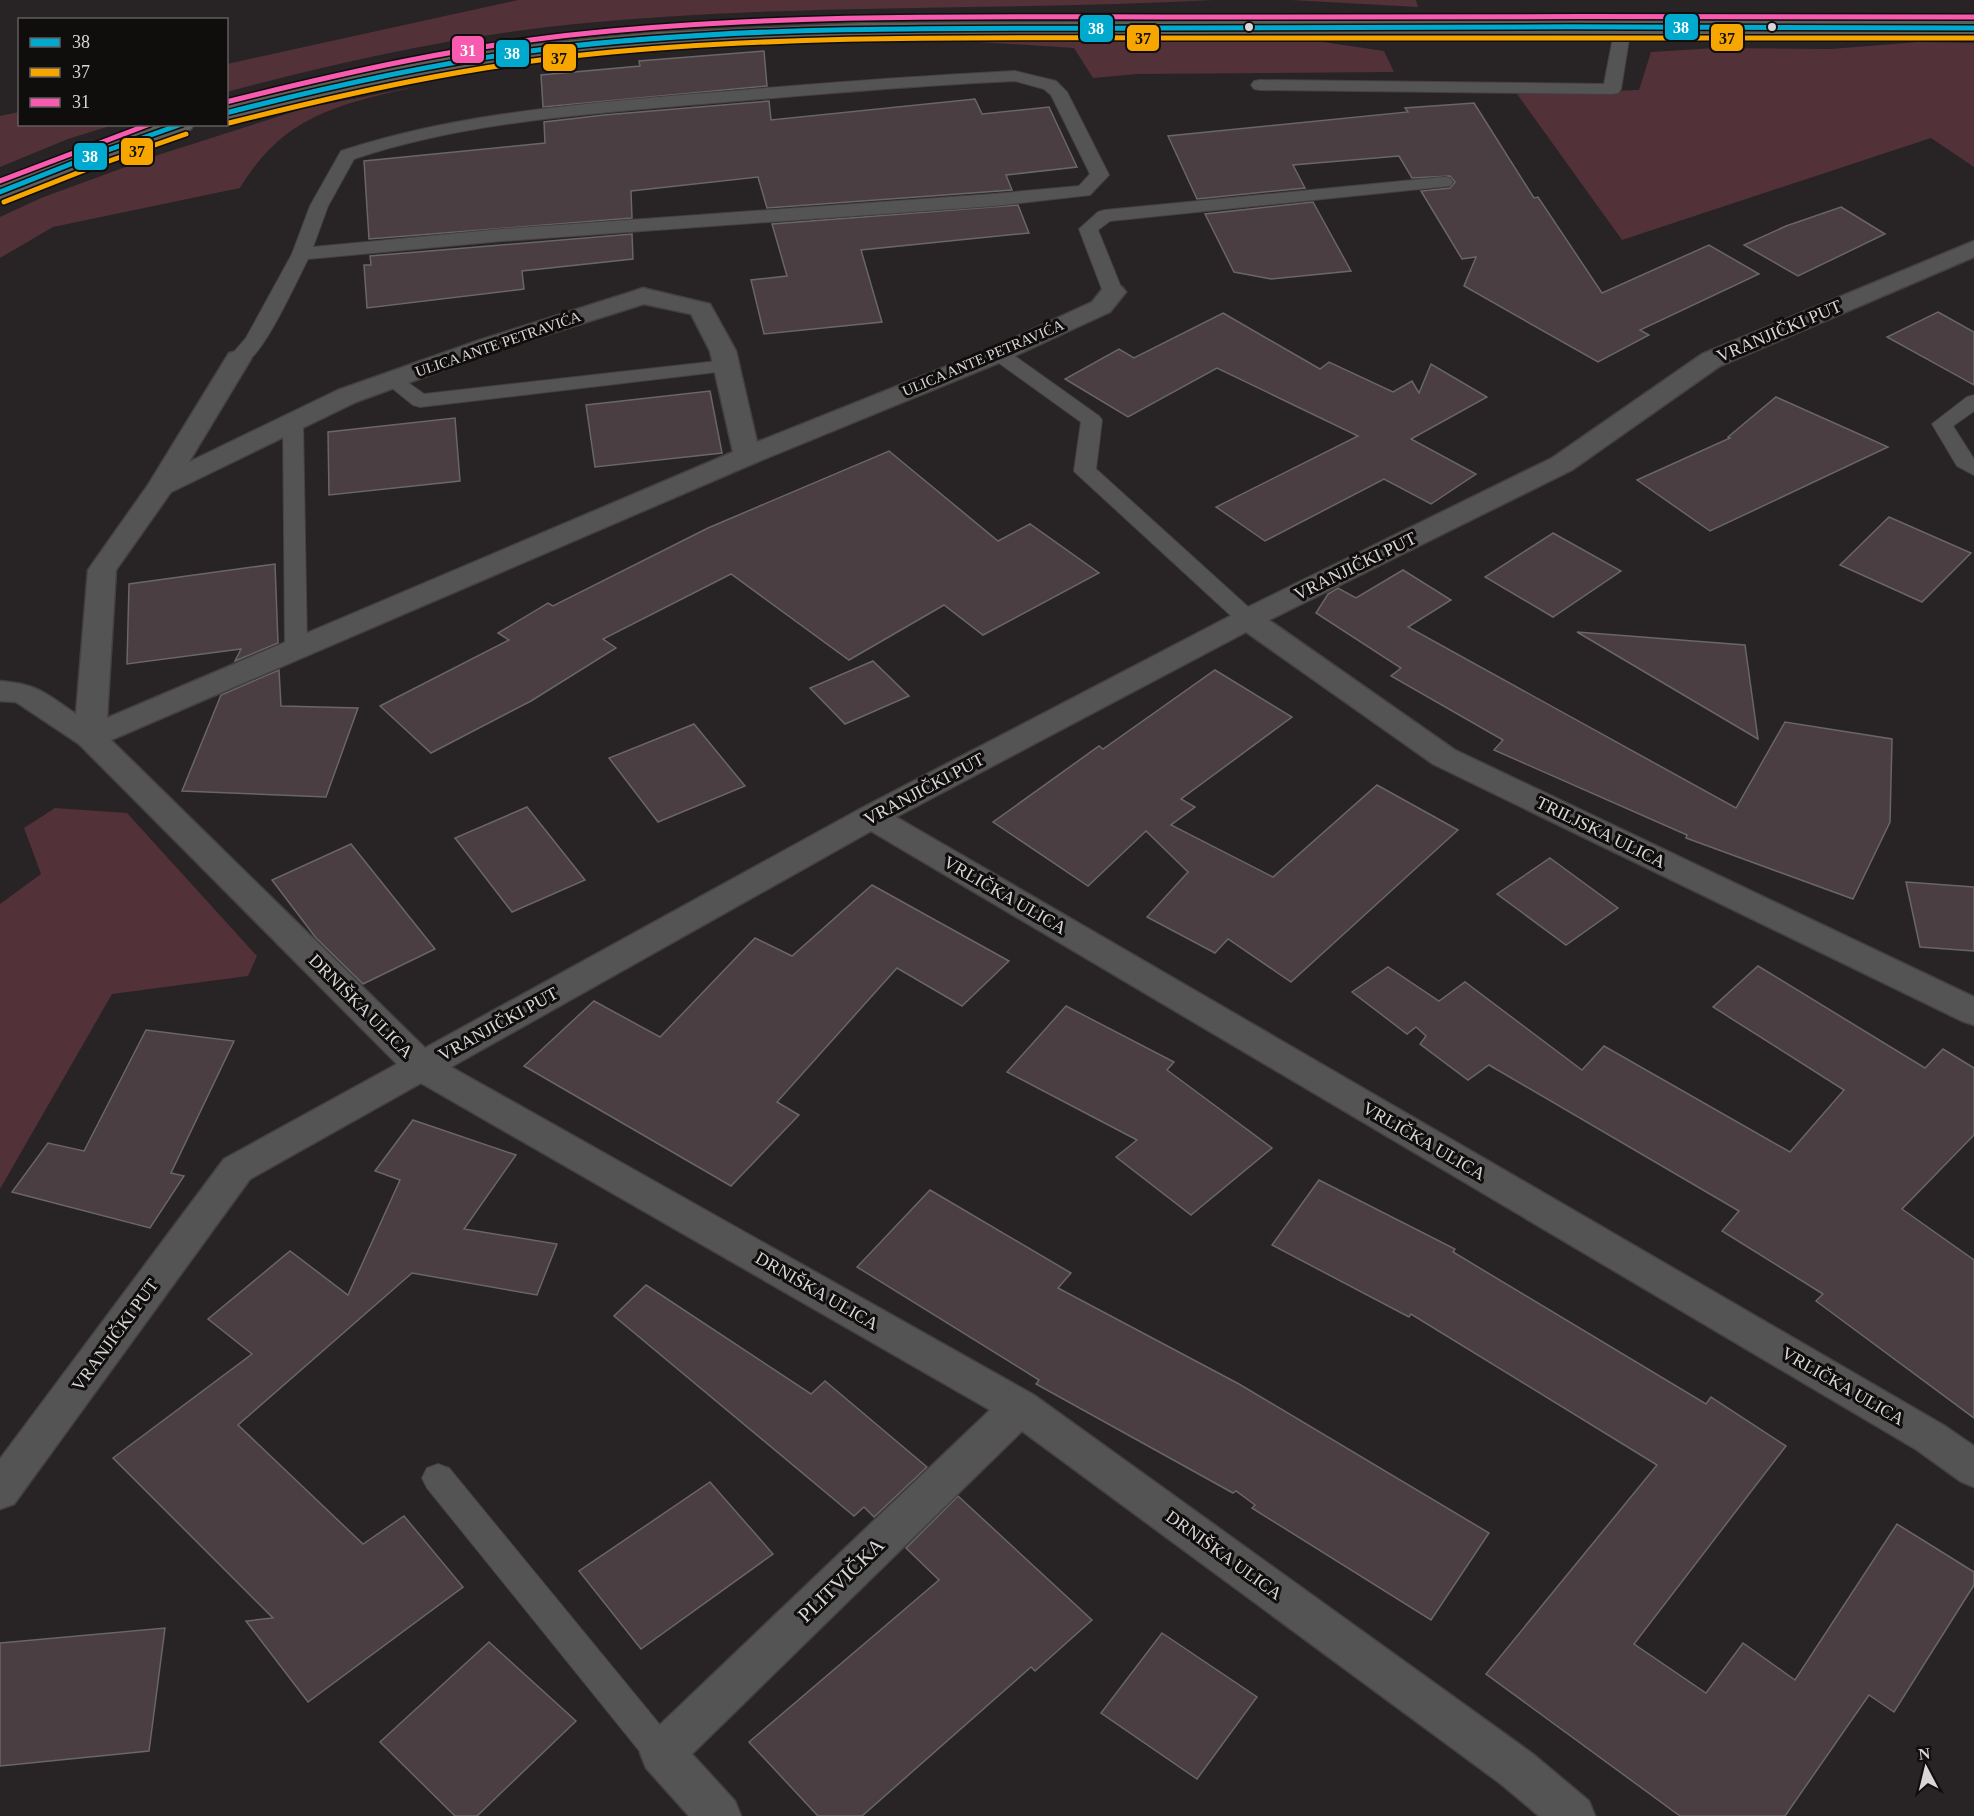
<svg xmlns="http://www.w3.org/2000/svg" width="1974" height="1816" font-family="'Times New Roman',serif">
	<style>
		.green { fill: #523139 }
		.building { fill: #4a3e42; stroke: #696667; stroke-width: 1.5 }
		.lines { fill: none; stroke-linecap: round; stroke-linejoin: round }
		.service-casing { stroke: #444041; stroke-width: 2 }
		.minor-casing { stroke: #444041; stroke-width: 3 }
		.primary-casing { stroke: #444041; stroke-width: 3 }
		.service { fill: #545454; fill-rule: evenodd }
		.minor { fill: #545454; fill-rule: evenodd }
		.primary { fill: #5e5e5c; fill-rule: evenodd }
		.bus-1-casing { stroke: #100d0d; stroke-width: 8 }
		.bus-2-casing { stroke: #100d0d; stroke-width: 8 }
		.bus-3-casing { stroke: #100d0d; stroke-width: 8 }
		.bus-1 { stroke: #00a9ce; stroke-width: 5 }
		.bus-2 { stroke: #f7a600; stroke-width: 5 }
		.bus-3 { stroke: #f75aaf; stroke-width: 5 }
		.bus-dot { fill: #dad5d6; stroke: #100d0d; stroke-width: 2 }
		.labels { text-anchor: middle; dominant-baseline: central; stroke-width: 6; stroke-linejoin: round; paint-order: stroke }
		.far-street-label { font-size: 15px; fill: #dad5d6; stroke: #100d0d }
		.street-label { font-size: 18px; fill: #dad5d6; stroke: #100d0d }
		.near-street-label { font-size: 21px; fill: #dad5d6; stroke: #100d0d }
		.line-badge { stroke: #100d0d; stroke-width: 2 }
		.badge-label { font-size: 16px; text-anchor: middle; font-weight: bold; fill: #fff }
		.pale-badge-label { font-size: 16px; text-anchor: middle; font-weight: bold; fill: #111 }
	</style>
	<rect width="100%" height="100%" fill="#282325"/>
	<!-- green -->
	<g class="green">
		<path d="M 518,0 L 1215,0 C 1002,11 788,3 575,24 C 457,36 341,61 227,92 L 227,64 Z"/>
		<polygon points="1290,0 1416,0 1418,7"/>
		<polygon points="1303,39 1384,51 1394,72 1137,74 1093,78 1074,48 947,40"/>
		<polygon points="1918,42 1974,43 1974,167 1931,138 1622,240 1517,94 1639,90 1651,52 1715,48 1831,49"/>
		<path d="M 423,85 C 343,104 286,112 240,188 L 53,227 L 0,258 L 0,217 L 41,198 L 158,155 L 302,109 Z"/>
		<polygon points="19,112 20,124 113,125 68,139 0,167 0,116"/>
		<polygon points="55,808 127,813 257,956 248,976 112,994 0,1189 0,904 41,874 24,828"/>
	</g>
	<!-- building -->
	<g class="building">
		<polygon points="764,51 767,86 543,107 541,75 640,66 639,61"/>
		<polygon points="975,99 982,114 1049,107 1077,167 1006,175 1012,190 767,208 758,177 631,191 632,218 369,239 364,161 545,143 544,122 604,115 769,101 771,120"/>
		<polygon points="1474,103 1534,198 1538,197 1602,293 1709,245 1759,274 1640,330 1649,335 1598,362 1464,286 1476,257 1462,259 1421,191 1450,188 1455,182 1450,176 1412,178 1399,156 1293,165 1305,188 1197,199 1168,136 1408,112 1405,108"/>
		<polygon points="1313,202 1351,271 1271,279 1234,272 1205,214"/>
		<polygon points="1018,205 1029,233 861,250 882,322 764,334 751,280 787,276 772,224"/>
		<polygon points="1841,207 1885,234 1798,276 1744,245 1786,226"/>
		<polygon points="632,234 633,259 522,271 524,289 367,308 364,265 371,265 370,256"/>
		<polygon points="1938,312 1974,332 1974,385 1887,337"/>
		<polygon points="1223,313 1320,369 1329,362 1393,392 1412,381 1419,393 1431,364 1487,397 1411,439 1476,474 1431,504 1384,479 1265,541 1216,507 1358,436 1217,368 1128,417 1065,379 1119,349 1134,358"/>
		<polygon points="710,391 722,453 595,467 586,405"/>
		<polygon points="1776,397 1888,447 1710,531 1637,480 1730,438 1728,437"/>
		<polygon points="455,418 460,481 329,495 328,432"/>
		<polygon points="889,451 998,541 1030,524 1099,573 983,635 944,605 849,660 731,574 603,639 616,648 531,701 431,753 380,706 509,640 498,633 548,603 553,606 708,528"/>
		<polygon points="1889,517 1971,553 1922,602 1840,565"/>
		<polygon points="1553,533 1621,571 1553,617 1485,577"/>
		<polygon points="275,564 278,643 235,661 241,649 127,664 129,584"/>
		<polygon points="1403,570 1451,600 1408,627 1736,808 1785,722 1892,739 1890,822 1853,899 1686,838 1687,835 1494,750 1503,740 1391,676 1401,668 1316,613 1328,594 1338,588 1356,598"/>
		<polygon points="1577,632 1745,645 1758,739"/>
		<polygon points="873,661 909,696 845,724 810,688"/>
		<polygon points="279,670 281,706 358,708 326,797 182,791 221,695"/>
		<polygon points="1215,670 1292,717 1181,799 1195,807 1171,825 1273,877 1377,785 1458,830 1291,982 1228,939 1215,953 1147,917 1188,872 1146,831 1088,886 993,822 1099,746 1103,749"/>
		<polygon points="694,724 745,786 658,822 609,758"/>
		<polygon points="527,807 585,880 512,912 455,838"/>
		<polygon points="351,844 435,949 363,984 316,938 272,880"/>
		<polygon points="1550,858 1618,908 1566,945 1497,894"/>
		<polygon points="1906,882 1974,887 1974,951 1920,947"/>
		<polygon points="872,885 1009,961 962,1006 897,968 777,1102 799,1115 731,1186 524,1066 594,1001 660,1037 755,938 792,956"/>
		<polygon points="1758,966 1925,1068 1943,1049 1974,1068 1974,1135 1902,1209 1974,1260 1974,1418 1816,1301 1823,1294 1722,1231 1739,1211 1489,1065 1468,1080 1420,1044 1426,1036 1416,1027 1407,1034 1352,992 1388,967 1439,1001 1465,982 1582,1070 1604,1046 1790,1152 1844,1090 1713,1007"/>
		<polygon points="1066,1006 1174,1062 1167,1070 1272,1148 1191,1215 1116,1157 1137,1140 1007,1072"/>
		<polygon points="146,1030 234,1041 171,1173 184,1176 150,1228 12,1192 48,1143 84,1151"/>
		<polygon points="413,1120 516,1155 464,1229 557,1244 537,1295 412,1273 238,1425 363,1544 404,1516 463,1587 308,1702 246,1621 273,1618 113,1458 252,1354 208,1319 290,1251 348,1295 400,1180 375,1171"/>
		<polygon points="1319,1180 1455,1249 1453,1252 1706,1404 1711,1397 1786,1446 1634,1644 1706,1693 1743,1643 1795,1680 1897,1524 1974,1572 1974,1585 1894,1712 1869,1695 1785,1816 1680,1816 1486,1674 1657,1465 1411,1314 1409,1317 1272,1245"/>
		<polygon points="930,1190 1071,1273 1058,1288 1239,1384 1489,1533 1431,1620 1252,1508 1255,1505 1236,1491 1233,1493 1036,1384 1039,1380 857,1267"/>
		<polygon points="646,1285 811,1394 825,1381 927,1467 874,1517 864,1507 854,1516 614,1316"/>
		<polygon points="710,1482 773,1554 641,1649 579,1571"/>
		<polygon points="958,1496 1092,1620 1035,1671 1031,1667 862,1816 818,1816 749,1742 939,1580 906,1548"/>
		<polygon points="165,1628 149,1751 0,1766 0,1643"/>
		<polygon points="1162,1633 1257,1697 1197,1779 1101,1713"/>
		<polygon points="489,1642 576,1721 477,1816 455,1816 380,1742"/>
	</g>
	<g class="lines">
		<defs>
			<g id="service">
				<polygon points="1623,22 1631,27 1621,89 1618,93 1612,94 1260,90 1254,89 1251,85 1254,81 1260,80 1604,84 1615,27"/>
				<path d="M 1015,71 L 1056,81 L 1067,92 L 1109,175 L 1090,195 L 993,206 L 503,241 L 308,259 C 296,282 265,352 245,363 C 240,366 235,364 231,363 L 228,359 L 246,338 L 292,254 L 310,206 L 341,151 C 457,113 573,105 694,94 C 801,85 908,76 1015,71 ZM 1015,81 L 1044,89 L 1051,95 L 1090,174 L 1079,186 L 993,194 L 503,229 L 313,247 L 328,206 L 354,159 C 462,123 576,115 689,105 C 798,96 906,86 1015,81 Z"/>
				<polygon points="1444,177 1450,178 1453,182 1450,186 1110,221 1098,230 1123,292 1120,296 1106,296 1103,292 1079,229 1098,212 1105,210"/>
				<polygon points="999,348 1006,350 1099,416 1102,420 1096,469 1256,614 1259,619 1256,624 1248,626 1240,624 1078,475 1074,471 1081,422 992,358 989,354 992,350"/>
				<polygon points="727,360 734,362 737,366 734,370 420,407 413,405 382,380 385,376 399,376 424,394"/>
				<polygon points="1974,395 1974,411 1953,426 1974,459 1974,475 1957,466 1932,424 1967,397"/>
				<polygon points="293,416 300,418 303,422 307,649 304,654 296,656 288,654 285,649 283,422 286,418"/>
				<polygon points="438,1464 449,1468 674,1742 679,1753 674,1764 662,1769 650,1764 427,1488 422,1478 427,1468"/>
			</g>
			<path id="minor" d="M 1974,241 L 1974,257 L 1720,366 L 1572,470 L 1269,620 L 1455,750 L 1974,997 L 1974,1025 L 1962,1021 L 1433,764 L 1246,632 L 896,817 L 1945,1426 L 1974,1446 L 1974,1487 L 1960,1481 L 1917,1450 L 871,831 L 451,1067 L 1034,1395 L 1533,1754 L 1589,1801 L 1595,1816 L 1539,1816 L 1501,1784 L 1022,1431 L 692,1754 L 735,1801 L 741,1816 L 689,1816 L 646,1768 L 640,1753 L 646,1738 L 990,1410 L 421,1083 L 250,1179 L 14,1504 L 0,1509 L 0,1459 L 224,1159 L 397,1064 L 79,744 L 16,702 L 0,701 L 0,681 C 38,684 46,694 76,714 L 88,570 L 148,485 L 229,353 L 238,351 L 247,353 L 251,359 L 189,462 L 338,390 L 480,340 L 634,291 L 643,288 L 710,304 L 736,351 L 757,442 L 990,349 L 1092,302 L 1104,287 L 1113,284 L 1122,287 L 1126,292 L 1110,312 L 1008,359 L 757,462 L 111,740 L 425,1048 L 860,809 L 1238,612 L 1552,458 L 1702,354 ZM 644,304 L 691,314 L 710,351 L 733,452 L 107,718 L 116,570 L 171,492 L 356,402 L 498,350 Z"/>
			<g id="primary">
				<path d="M 1451,20 L 1974,21 L 1974,35 C 1707,34 1439,33 1172,34 C 978,35 783,31 590,51 C 467,63 346,90 226,120 L 226,106 L 361,74 L 452,56 L 544,43 L 658,32 L 863,23 Z"/>
				<polygon points="159,124 194,124 191,129 0,199 0,184"/>
			</g>
		</defs>
		<!-- service casing -->
		<use href="#service" class="service-casing"/>
		<!-- minor casing -->
		<use href="#minor" class="minor-casing"/>
		<!-- primary casing -->
		<use href="#primary" class="primary-casing"/>
		<!-- service -->
		<use href="#service" class="service"/>
		<!-- minor -->
		<use href="#minor" class="minor"/>
		<!-- primary -->
		<use href="#primary" class="primary"/>
		<defs>
			<g id="bus-1">
				<path d="M 226,113 C 331,86 438,62 546,49 C 750,24 957,29 1162,28 C 1433,26 1703,27 1974,28"/>
				<polyline points="0,192 91,156 182,124"/>
			</g>
			<g id="bus-2">
				<path d="M 229,123 C 348,93 469,66 592,54 C 790,34 991,38 1190,38 C 1452,37 1713,38 1974,38"/>
				<polyline points="4,202 95,166 186,134"/>
			</g>
			<g id="bus-3">
				<path d="M 226,102 C 346,72 467,45 590,33 C 788,13 989,17 1189,17 C 1451,16 1712,17 1974,17"/>
				<polyline points="0,181 150,124"/>
			</g>
		</defs>
		<!-- bus-1 casing -->
		<use href="#bus-1" class="bus-1-casing"/>
		<!-- bus-2 casing -->
		<use href="#bus-2" class="bus-2-casing"/>
		<!-- bus-3 casing -->
		<use href="#bus-3" class="bus-3-casing"/>
		<!-- bus-1 -->
		<use href="#bus-1" class="bus-1"/>
		<!-- bus-2 -->
		<use href="#bus-2" class="bus-2"/>
		<!-- bus-3 -->
		<use href="#bus-3" class="bus-3"/>
	</g>
	<!-- markers -->
	<g class="bus-dot">
		<circle cx="1249" cy="27" r="5"/>
		<circle cx="1772" cy="27" r="5"/>
	</g>
	<g class="labels">
		<!-- far-street labels -->
		<g class="far-street-label">
			<text transform="translate(498 344) rotate(-19)">ULICA ANTE PETRAVIĆA</text>
			<text transform="translate(983 358) rotate(-23)">ULICA ANTE PETRAVIĆA</text>
		</g>
		<!-- street labels -->
		<g class="street-label">
			<text transform="translate(1779 331) rotate(-23)">VRANJIČKI PUT</text>
			<text transform="translate(1355 566) rotate(-26)">VRANJIČKI PUT</text>
			<text transform="translate(924 789) rotate(-28)">VRANJIČKI PUT</text>
			<text transform="translate(1601 832) rotate(26)">TRILJSKA ULICA</text>
			<text transform="translate(1005 895) rotate(30)">VRLIČKA ULICA</text>
			<text transform="translate(361 1006) rotate(45)">DRNIŠKA ULICA</text>
			<text transform="translate(498 1024) rotate(-29)">VRANJIČKI PUT</text>
			<text transform="translate(1424 1141) rotate(30)">VRLIČKA ULICA</text>
			<text transform="translate(817 1291) rotate(30)">DRNIŠKA ULICA</text>
			<text transform="translate(115 1335) rotate(-54)">VRANJIČKI PUT</text>
			<text transform="translate(1843 1386) rotate(30)">VRLIČKA ULICA</text>
			<text transform="translate(1224 1555) rotate(36)">DRNIŠKA ULICA</text>
		</g>
		<!-- near-street labels -->
		<g class="near-street-label">
			<text transform="translate(841 1580) rotate(-44)">PLITVIČKA</text>
		</g>
	</g>
	<g class="line-badge">
		<rect x="1664" y="13" width="35" height="28" rx="6" fill="#00a9ce"/>
		<rect x="1079" y="14" width="35" height="29" rx="6" fill="#00a9ce"/>
		<rect x="1710" y="23" width="34" height="29" rx="6" fill="#f7a600"/>
		<rect x="1126" y="24" width="34" height="28" rx="6" fill="#f7a600"/>
		<rect x="451" y="35" width="34" height="29" rx="6" fill="#f75aaf"/>
		<rect x="495" y="39" width="35" height="29" rx="6" fill="#00a9ce"/>
		<rect x="542" y="43" width="35" height="29" rx="6" fill="#f7a600"/>
		<rect x="120" y="137" width="34" height="29" rx="6" fill="#f7a600"/>
		<rect x="73" y="142" width="35" height="29" rx="6" fill="#00a9ce"/>
	</g>
	<g class="badge-label">
		<text x="1681" y="33">38</text>
		<text x="1096" y="34">38</text>
		<text x="468" y="56">31</text>
		<text x="512" y="59">38</text>
		<text x="90" y="162">38</text>
	</g>
	<g class="pale-badge-label">
		<text x="1727" y="44">37</text>
		<text x="1143" y="44">37</text>
		<text x="559" y="64">37</text>
		<text x="137" y="157">37</text>
	</g>
	<!-- legend -->
	<rect x="18" y="18" width="210" height="108" fill="#100d0d" stroke="#615d5d" stroke-width="1.5"/>
	<rect x="30" y="38" width="30" height="9" fill="#00a9ce" stroke="#615d5d" stroke-width="1.5"/>
	<text x="72" y="48" font-size="18" fill="#dad5d6">38</text>
	<rect x="30" y="68" width="30" height="9" fill="#f7a600" stroke="#615d5d" stroke-width="1.5"/>
	<text x="72" y="78" font-size="18" fill="#dad5d6">37</text>
	<rect x="30" y="98" width="30" height="9" fill="#f75aaf" stroke="#615d5d" stroke-width="1.5"/>
	<text x="72" y="108" font-size="18" fill="#dad5d6">31</text>
	<!-- north arrow -->
	<g transform="translate(1926 1768) rotate(353)" stroke="#100d0d" stroke-width="4.5" paint-order="stroke">
	<path d="M0-4.5L10 22L0 15L-10 22Z" fill="#dad5d6"/>
	<text y="-9" font-size="16" font-weight="bold" text-anchor="middle" fill="#dad5d6">N</text>
	</g>
</svg>
